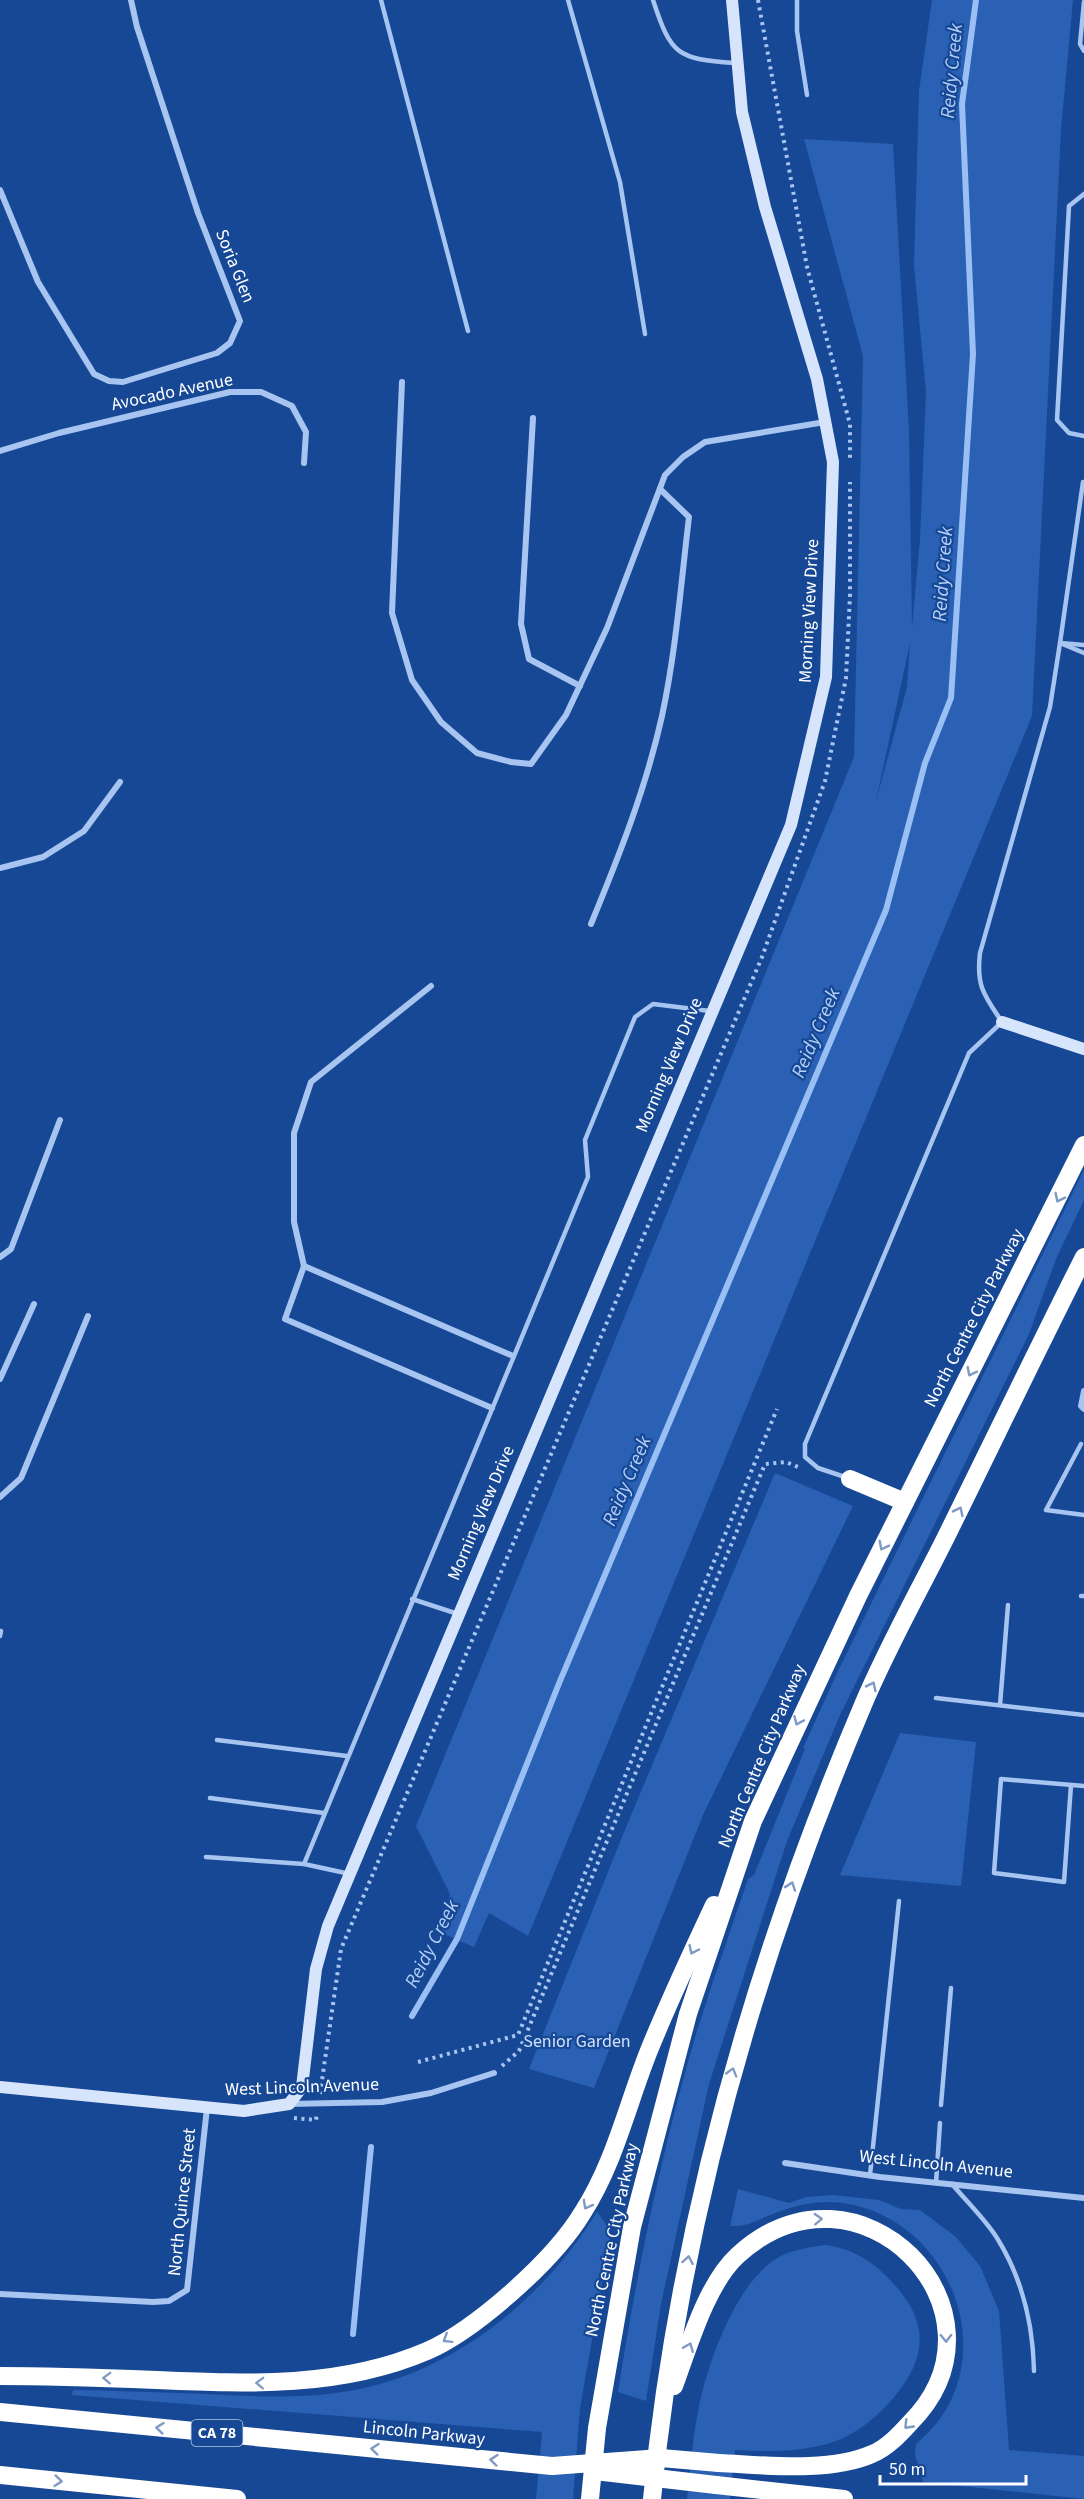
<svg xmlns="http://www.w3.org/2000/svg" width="1084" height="2499" font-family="'Source Sans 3',sans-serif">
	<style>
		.green { fill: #2a61b4; fill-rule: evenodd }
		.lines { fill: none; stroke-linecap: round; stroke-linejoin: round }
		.stream { stroke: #9abff4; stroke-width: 6 }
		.path { stroke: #a8c5f1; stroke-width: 4; stroke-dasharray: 3 4.5; stroke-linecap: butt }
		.lane { stroke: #a8c5f1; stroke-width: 4.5 }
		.street { stroke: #a8c5f1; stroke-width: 6 }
		.secondary { stroke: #d6e5fc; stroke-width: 12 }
		.highway { stroke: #fff; stroke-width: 18 }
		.highway-bridge { stroke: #fff; stroke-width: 18 }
		.oneway { stroke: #7f9ac5 }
		.labels { text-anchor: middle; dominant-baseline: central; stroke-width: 4.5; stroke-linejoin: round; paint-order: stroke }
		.shield { fill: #174895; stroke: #b9c8df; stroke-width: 1.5 }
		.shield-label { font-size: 16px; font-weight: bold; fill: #fff }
		.street-label { font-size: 18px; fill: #fff; stroke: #174895 }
		.park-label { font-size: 18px; fill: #cfe1fc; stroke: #174895 }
		.water-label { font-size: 20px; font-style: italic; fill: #b4d0f8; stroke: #174895 }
	</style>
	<rect width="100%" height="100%" fill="#174895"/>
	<!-- green -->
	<g class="green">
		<path d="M 932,0 L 1073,0 L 1061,130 L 1032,716 L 528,1936 L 489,1913 L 474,1947 L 437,1931 L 450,1894 L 416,1826 L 854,757 L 863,356 L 804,139 L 893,144 L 909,432 L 912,627 L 920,540 L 926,392 L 914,265 L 919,91 ZM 910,643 L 907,687 L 876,801 Z"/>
		<path d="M 1084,1170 L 1084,1200 L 1056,1259 L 1029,1334 L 840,1715 L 787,1841 L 709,2084 L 661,2304 L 646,2401 L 618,2392 C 637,2270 662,2149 697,2031 C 713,1980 731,1929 748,1879 L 754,1875 L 805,1749 L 803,1748 L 839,1669 Z"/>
		<polygon points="775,1473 853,1506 703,1815 594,2088 529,2069 624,1832"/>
		<polygon points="900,1733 976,1742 961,1886 840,1875"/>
		<path d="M 738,2189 L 789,2203 L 806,2197 L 833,2195 L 879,2200 L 901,2209 L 920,2210 L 956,2237 L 980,2266 L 999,2311 L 1009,2450 L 1084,2456 L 1084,2499 L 923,2482 L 915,2454 L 916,2444 C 1003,2374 962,2234 858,2206 C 828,2198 801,2203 773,2214 C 757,2220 747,2227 730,2226 Z"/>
		<path d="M 597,2212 L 606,2224 L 610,2237 L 580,2408 L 573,2499 L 536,2499 L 542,2432 L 72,2395 L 73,2390 C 117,2391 161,2392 205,2394 C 248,2396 293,2399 336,2393 C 446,2379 541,2303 597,2212 Z"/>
		<path d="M 826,2245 C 853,2249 873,2261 892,2282 C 933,2325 926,2363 887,2405 C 871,2422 850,2438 827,2444 C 798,2452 765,2452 735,2450 L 730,2499 L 687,2499 C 691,2470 692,2440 698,2412 C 706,2366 737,2278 781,2256 C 796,2249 810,2247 826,2245 Z"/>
	</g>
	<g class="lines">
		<!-- stream -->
		<g class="stream">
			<polyline points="412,2016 457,1939 560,1681 886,910 925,763 951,698 973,354 962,104 976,0"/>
			<polyline points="353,2334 371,2147"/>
		</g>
		<!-- path -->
		<g class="path">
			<polyline points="758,0 807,267 850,424 850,460"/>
			<polyline points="418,2062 518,2035 777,1409"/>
			<polyline points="502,2066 519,2051 765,1464 786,1462 798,1467"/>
			<polyline points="320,2094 341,1949 762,957 825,781 846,678 850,595 850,482"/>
			<polyline points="294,2118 316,2120 317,2113"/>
		</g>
		<!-- lane -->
		<g class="lane">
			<polyline points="381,0 468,331"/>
			<polyline points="568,0 620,182 645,334"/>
			<path d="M 653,0 C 671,55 677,59 735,63"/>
			<polyline points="797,0 797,31 807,95"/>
			<polyline points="1084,2 1080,44 1084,51"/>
			<polyline points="1084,194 1069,206 1057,420 1069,433 1084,436"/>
			<polyline points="1083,482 1060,643 1084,653"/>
			<polyline points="1081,1444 1046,1510 1084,1515"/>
			<path d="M 845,1477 L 818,1468 L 805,1457 L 805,1444 L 969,1053 L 1002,1022 C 984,995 976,986 980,953 L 1050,707 L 1060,643 L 1084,645"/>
			<polyline points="1081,1596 1084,1596"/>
			<polyline points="412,1599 458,1614"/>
			<polyline points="0,1636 1,1631"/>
			<polyline points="936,1698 1084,1715"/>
			<polyline points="1000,1705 1008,1605"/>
			<polyline points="217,1740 347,1756"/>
			<polyline points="1071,1785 1064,1882 994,1873 1001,1779 1084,1786"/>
			<polyline points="210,1798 324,1813"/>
			<polyline points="206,1857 304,1864 350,1874"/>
			<polyline points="304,1864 588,1177 585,1140 635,1017 653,1004 710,1011"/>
			<polyline points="941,2105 951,1988"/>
			<polyline points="870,2175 899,1901"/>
			<polyline points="936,2183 940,2123"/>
			<path d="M 952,2184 C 967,2202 985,2219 997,2238 C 1022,2278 1033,2325 1034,2371"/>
		</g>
		<!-- street -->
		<g class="street">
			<polyline points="0,190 38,282 94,374 109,381 123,382 217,353 230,343 240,321 198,213 137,27 131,0"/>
			<polyline points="402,382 392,613 412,680 441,722 477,753 511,762 531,764 566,715 607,628 665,475 683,457 705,442 825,422"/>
			<polyline points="533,418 521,624 529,659 580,686"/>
			<polyline points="0,451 59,433 230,392 261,392 292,406 306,432 304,463"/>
			<polyline points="0,868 43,857 84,831 120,782"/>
			<path d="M 591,924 C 619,856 646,788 662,716 C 676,651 681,583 689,517 L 660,489"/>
			<polyline points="431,986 311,1082 294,1133 294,1222 304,1266 285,1319 492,1408"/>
			<polyline points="0,1257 11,1249 60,1120"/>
			<polyline points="304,1266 513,1356"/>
			<polyline points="0,1379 34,1304"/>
			<polyline points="1084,1391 1081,1406 1084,1409"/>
			<polyline points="0,1497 21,1478 88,1316"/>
			<polyline points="289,2104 382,2102 431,2093 494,2073"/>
			<polyline points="785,2163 880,2177 1084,2198"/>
			<polyline points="0,2294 153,2302 169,2301 187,2290 207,2108"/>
		</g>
		<!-- secondary -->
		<g class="secondary">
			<polyline points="1002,1022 1084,1049"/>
			<polyline points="0,2087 244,2111 289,2104 302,2087 316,1969 328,1926 791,825 826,677 833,462 817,379 765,207 742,112 732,0"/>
		</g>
		<!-- highway -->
		<g class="highway">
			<polyline points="850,1479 905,1502"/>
			<path d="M 0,2376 C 52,2376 105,2378 157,2380 C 249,2384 341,2388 427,2351 C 457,2338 487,2314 512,2292 C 538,2269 565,2242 583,2212 C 614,2164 627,2106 648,2053 C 668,2003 691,1954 714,1905"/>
			<path d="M 674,2386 C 689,2346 706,2285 737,2256 C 858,2144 1021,2311 910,2423 C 900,2434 887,2448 872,2454 C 829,2473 764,2465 719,2463"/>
			<polyline points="0,2412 552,2466"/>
			<polyline points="0,2475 237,2499"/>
			<polyline points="716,2485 844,2499"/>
			<polyline points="590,2499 597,2428 632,2227 688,2014 753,1821 858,1596 1084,1145"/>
			<path d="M 652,2499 C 679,2224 755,1959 863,1705 C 887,1648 918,1593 946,1537 C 992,1444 1037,1350 1084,1257"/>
		</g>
		<!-- highway-bridge -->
		<g class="highway-bridge">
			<polyline points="552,2466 661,2458 719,2463"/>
			<polyline points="595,2471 716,2485"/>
		</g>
	</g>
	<!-- one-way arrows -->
	<defs><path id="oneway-chevron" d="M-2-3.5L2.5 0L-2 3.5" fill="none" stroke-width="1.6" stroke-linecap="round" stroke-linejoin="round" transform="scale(1.5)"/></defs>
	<g class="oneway">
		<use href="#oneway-chevron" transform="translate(1059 1198) rotate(116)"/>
		<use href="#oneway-chevron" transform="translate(971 1372) rotate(117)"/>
		<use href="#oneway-chevron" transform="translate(959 1511) rotate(-64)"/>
		<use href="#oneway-chevron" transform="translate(883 1546) rotate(117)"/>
		<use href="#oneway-chevron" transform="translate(872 1686) rotate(-64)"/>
		<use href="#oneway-chevron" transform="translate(798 1721) rotate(114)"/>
		<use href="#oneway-chevron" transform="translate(791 1886) rotate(-71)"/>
		<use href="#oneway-chevron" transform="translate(693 1950) rotate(115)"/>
		<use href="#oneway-chevron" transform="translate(732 2072) rotate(-74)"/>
		<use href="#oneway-chevron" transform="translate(587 2205) rotate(119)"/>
		<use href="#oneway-chevron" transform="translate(818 2219) rotate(-3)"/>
		<use href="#oneway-chevron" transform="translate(688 2260) rotate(-80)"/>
		<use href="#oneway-chevron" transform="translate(946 2338) rotate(89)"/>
		<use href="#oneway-chevron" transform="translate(447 2339) rotate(148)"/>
		<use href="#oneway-chevron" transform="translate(689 2347) rotate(-68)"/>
		<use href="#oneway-chevron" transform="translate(107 2378) rotate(-178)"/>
		<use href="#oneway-chevron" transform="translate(260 2383) rotate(-178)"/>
		<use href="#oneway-chevron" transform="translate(908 2425) rotate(134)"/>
		<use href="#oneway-chevron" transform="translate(160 2428) rotate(-174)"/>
		<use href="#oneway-chevron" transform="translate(375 2449) rotate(-174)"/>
		<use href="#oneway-chevron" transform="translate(494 2460) rotate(-174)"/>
		<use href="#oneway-chevron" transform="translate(58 2481) rotate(6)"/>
	</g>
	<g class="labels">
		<!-- shield labels -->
		<rect class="shield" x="191.5" y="2420" width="51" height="26" rx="4.5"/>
		<g class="shield-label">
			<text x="217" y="2433">CA 78</text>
		</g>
		<!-- street labels -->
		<g class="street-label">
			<text transform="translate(235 266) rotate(68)">Soria Glen</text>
			<text transform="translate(172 392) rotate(-12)">Avocado Avenue</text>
			<text transform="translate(809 611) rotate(-87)">Morning View Drive</text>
			<text transform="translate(669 1065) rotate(-67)">Morning View Drive</text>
			<text transform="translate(974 1318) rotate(-63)">North Centre City Parkway</text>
			<text transform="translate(481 1513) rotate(-67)">Morning View Drive</text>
			<text transform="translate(762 1756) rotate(-67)">North Centre City Parkway</text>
			<text transform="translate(302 2087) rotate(-2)">West Lincoln Avenue</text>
			<text transform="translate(936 2164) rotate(6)">West Lincoln Avenue</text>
			<text transform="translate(182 2202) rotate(-84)">North Quince Street</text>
			<text transform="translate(612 2240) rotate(-78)">North Centre City Parkway</text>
			<text transform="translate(424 2433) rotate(6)">Lincoln Parkway</text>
		</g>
		<!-- park labels -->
		<g class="park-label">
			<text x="577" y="2041">Senior Garden</text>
		</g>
		<!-- water labels -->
		<g class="water-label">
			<text transform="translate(952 71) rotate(-85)">Reidy Creek</text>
			<text transform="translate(943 574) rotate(-86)">Reidy Creek</text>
			<text transform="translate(816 1033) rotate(-67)">Reidy Creek</text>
			<text transform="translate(627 1481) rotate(-67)">Reidy Creek</text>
			<text transform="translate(432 1944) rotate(-63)">Reidy Creek</text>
		</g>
	</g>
	<!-- scale -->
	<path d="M880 2475v9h146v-9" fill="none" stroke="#ffffff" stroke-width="3"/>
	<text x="889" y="2475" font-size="18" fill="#ffffff" stroke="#174895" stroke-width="4.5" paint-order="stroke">50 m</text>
</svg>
